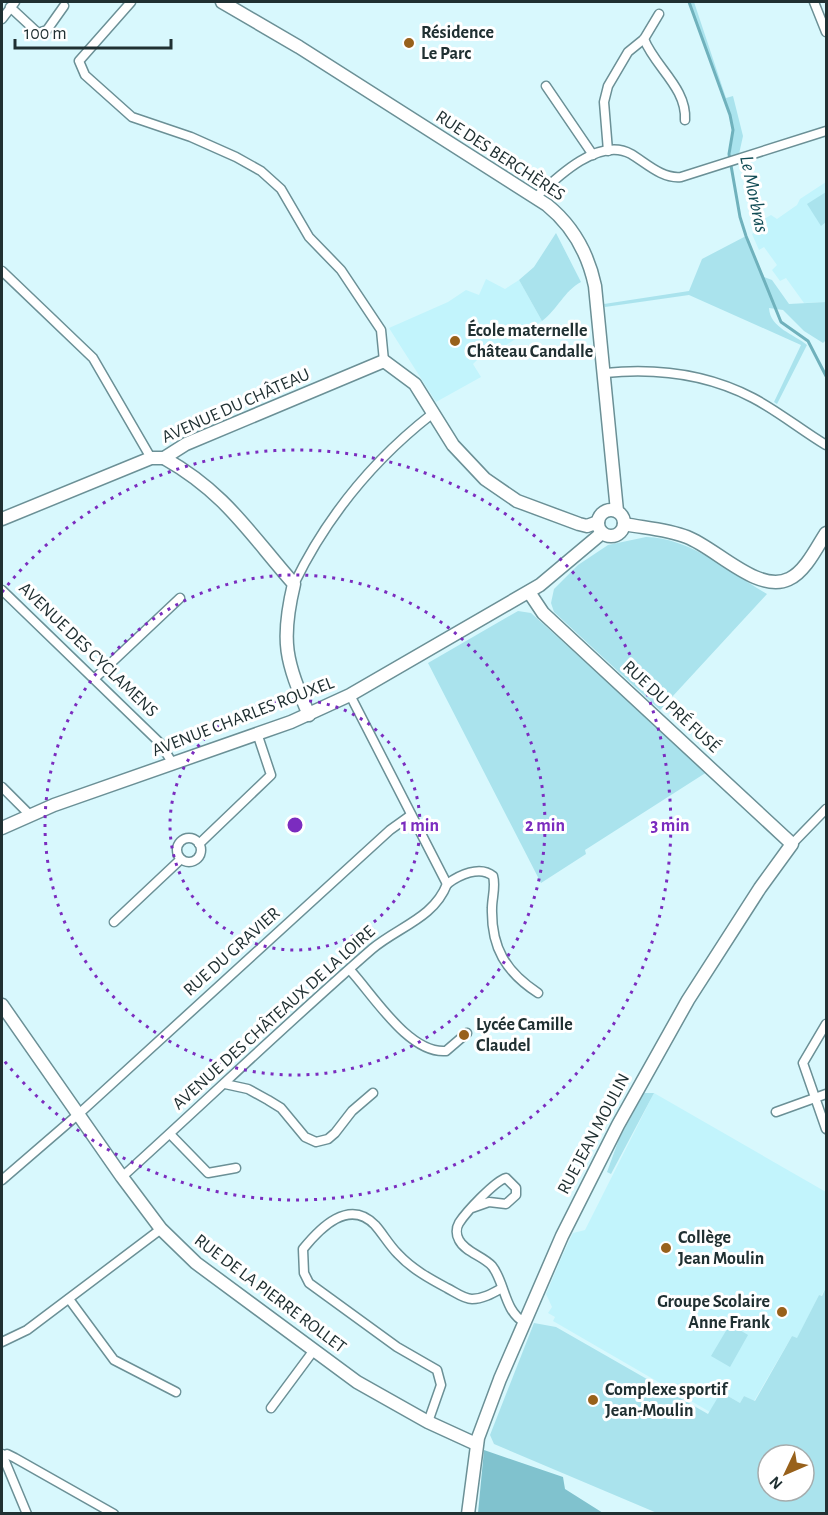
<svg xmlns="http://www.w3.org/2000/svg" width="828" height="1515" font-family="'Alegreya Sans',sans-serif">
	<style>
		.built { fill: #c2f4fc }
		.green { fill: #aae3ed; fill-rule: evenodd }
		.forest { fill: #80c2ce }
		.lines { fill: none; stroke-linecap: round; stroke-linejoin: round }
		.stream { stroke: #6fb1bc; stroke-width: 3 }
		.street-casing { stroke: #6b9096; stroke-width: 11 }
		.secondary-casing { stroke: #6b9096; stroke-width: 15 }
		.street { stroke: #fff; stroke-width: 8 }
		.secondary { stroke: #fff; stroke-width: 12 }
		.ring { fill: none; stroke: #7b2cbf; stroke-width: 3; stroke-dasharray: 3 6 }
		.poi-dot { fill: #98611b; stroke: #fff; stroke-width: 2 }
		.labels { text-anchor: middle; dominant-baseline: central; stroke-width: 6; stroke-linejoin: round; paint-order: stroke }
		.poi-label { font-size: 18px; font-weight: bold; fill: #203032; stroke: #fff; text-anchor: start }
		.street-label { font-size: 18px; fill: #203032; stroke: #fff }
		.water-label { font-size: 20px; font-style: italic; fill: #104b54; stroke: #fff }
		.centre { fill: #7b2cbf; stroke: #fff; stroke-width: 3 }
		.ring-label { font-size: 18px; text-anchor: middle; font-weight: bold; fill: #7b2cbf; stroke: #fff; stroke-width: 6; stroke-linejoin: round; paint-order: stroke }
	</style>
	<rect width="100%" height="100%" fill="#d8f8fd"/>
	<!-- built -->
	<g class="built">
		<polygon points="826,182 826,302 804,303 786,278 780,281 772,270 777,265 764,247 759,250 752,234 767,224 764,219 771,215 777,219 797,205 800,199"/>
		<polygon points="486,279 505,289 519,280 542,321 502,348 487,354 485,352 473,364 481,377 436,402 389,328 448,302 466,290 479,295"/>
		<polygon points="654,1093 826,1192 826,1287 821,1296 819,1295 797,1339 792,1336 754,1401 744,1396 740,1403 721,1392 710,1412 553,1321 555,1317 548,1313 552,1307 546,1294 563,1254 573,1233 585,1230"/>
	</g>
	<!-- green -->
	<g class="green">
		<polygon points="689,2 694,2 726,98 733,96 743,136 739,154 730,157 733,130 730,115"/>
		<polygon points="826,192 826,222 821,226 807,204"/>
		<path d="M 556,233 L 581,282 C 564,291 558,309 542,321 L 519,280 L 534,267 Z"/>
		<path d="M 746,236 L 764,277 L 772,280 L 789,304 L 826,302 L 826,340 L 823,343 L 804,331 L 783,310 L 769,308 C 770,328 794,334 807,345 L 777,404 L 774,402 L 801,345 L 689,295 L 605,307 L 604,304 L 689,291 L 702,259 Z"/>
		<path d="M 646,537 C 691,538 729,572 767,594 L 660,710 L 554,612 L 551,603 L 554,589 L 578,565 L 608,545 Z"/>
		<polygon points="518,611 531,613 707,772 585,850 586,854 541,883 428,663"/>
		<polygon points="644,1093 654,1093 611,1174 607,1172 619,1139"/>
		<path d="M 826,1287 L 826,1513 L 657,1513 L 494,1444 L 490,1435 L 534,1323 L 556,1327 L 708,1414 L 721,1392 L 740,1403 L 744,1396 L 755,1401 L 792,1336 L 797,1338 L 819,1295 L 822,1296 ZM 768,1455 L 804,1455 L 804,1491 L 768,1491 Z"/>
		<polygon points="730,1324 748,1335 730,1367 711,1356"/>
	</g>
	<!-- forest -->
	<polygon class="forest" points="484,1450 563,1477 565,1489 603,1513 478,1513"/>
	<g class="lines">
		<!-- stream -->
		<polyline class="stream" points="689,2 730,115 733,130 729,154 740,217 746,236 781,322 808,341 826,376"/>
		<defs>
			<g id="street">
				<polyline points="131,2 79,61 85,75 132,117 191,137 236,157 261,171 281,189 309,237 341,270 381,330 384,361"/>
				<polyline points="814,2 826,32"/>
				<polyline points="10,7 38,33 47,30 64,6"/>
				<polyline points="2,19 15,2"/>
				<path d="M 644,39 C 655,67 687,88 685,120"/>
				<polyline points="546,86 593,155"/>
				<polyline points="608,151 604,102 608,86 628,52 644,39 659,14"/>
				<path d="M 535,198 C 556,178 599,136 631,154 C 646,163 662,179 681,177 L 826,131"/>
				<polyline points="2,271 93,358 151,458"/>
				<path d="M 605,373 C 655,368 707,374 753,398 C 778,411 801,430 826,445"/>
				<path d="M 294,584 C 327,516 373,460 432,414"/>
				<polyline points="2,590 160,743 173,764"/>
				<polyline points="94,679 180,598"/>
				<polyline points="350,695 447,884"/>
				<polyline points="2,787 30,815"/>
				<circle cx="189" cy="850" r="12"/>
				<polyline points="199,844 271,775 257,733"/>
				<polyline points="792,844 826,809"/>
				<path d="M 447,884 C 459,875 480,865 493,876 C 496,886 492,898 492,908 C 491,948 506,972 538,993"/>
				<polyline points="114,922 181,859"/>
				<path d="M 350,970 C 374,996 409,1054 446,1051 L 467,1033"/>
				<polyline points="826,1024 803,1063 826,1129"/>
				<polyline points="225,1084 248,1089 268,1100 281,1108 305,1137 316,1142 328,1139 335,1133 352,1111 373,1093"/>
				<polyline points="776,1112 826,1094"/>
				<polyline points="170,1134 208,1173 236,1168"/>
				<path d="M 122,1177 C 205,1102 287,1023 372,949 C 398,927 434,918 447,884"/>
				<polyline points="2,1180 82,1111 390,830 411,815"/>
				<path d="M 472,1208 L 489,1202 L 506,1204 L 516,1195 L 516,1188 L 506,1178 C 495,1181 466,1212 459,1223 C 456,1228 456,1235 459,1240 C 465,1252 483,1256 492,1266 C 505,1282 504,1311 524,1322"/>
				<polyline points="69,1299 114,1360 176,1392"/>
				<polyline points="2,1342 27,1330 161,1229"/>
				<polyline points="271,1408 314,1350"/>
				<path d="M 428,1422 L 441,1385 L 437,1370 L 397,1347 L 309,1283 L 304,1273 L 303,1249 C 320,1228 349,1198 375,1225 C 383,1234 389,1245 398,1254 C 412,1269 430,1279 447,1288 C 455,1292 464,1299 472,1299 C 483,1299 493,1293 502,1288"/>
				<polyline points="2,1454 27,1514"/>
				<polyline points="3,1456 7,1454 15,1458 114,1514"/>
			</g>
			<g id="secondary">
				<path d="M 222,2 L 299,47 L 547,205 C 573,226 588,253 595,286 L 617,511"/>
				<path d="M 164,458 C 226,493 249,533 294,584 C 280,642 286,661 309,715"/>
				<circle cx="611" cy="523" r="13"/>
				<polyline points="2,519 151,458 164,458 186,444 384,361 415,384 453,445 485,479 517,501 579,524 587,526 598,522"/>
				<path d="M 624,524 C 645,528 667,529 687,537 C 716,548 758,594 789,579 C 805,572 817,547 826,533"/>
				<polyline points="2,828 54,805 291,722 350,695 540,585 602,533"/>
				<polyline points="2,1005 122,1177 161,1229 196,1263 357,1382 428,1422 476,1444"/>
				<polyline points="468,1514 478,1438 500,1379 562,1236 618,1125 688,1000 760,888 792,844 543,613 529,592"/>
			</g>
		</defs>
		<!-- street casing -->
		<use href="#street" class="street-casing"/>
		<!-- secondary casing -->
		<use href="#secondary" class="secondary-casing"/>
		<!-- street -->
		<use href="#street" class="street"/>
		<!-- secondary -->
		<use href="#secondary" class="secondary"/>
	</g>
	<!-- distance rings -->
	<g class="ring">
		<circle cx="295" cy="825" r="125"/>
		<circle cx="295" cy="825" r="250"/>
		<path d="M2 592A375 375 0 1 1 2 1058"/>
	</g>
	<!-- markers -->
	<g class="poi-dot">
		<circle cx="409" cy="43" r="6"/>
		<circle cx="455" cy="341" r="6"/>
		<circle cx="464" cy="1035" r="6"/>
		<circle cx="666" cy="1248" r="6"/>
		<circle cx="782" cy="1312" r="6"/>
		<circle cx="593" cy="1400" r="6"/>
	</g>
	<g class="labels">
		<!-- poi labels -->
		<g class="poi-label">
			<text x="421" y="33">Résidence<tspan x="421" dy="21">Le Parc</tspan></text>
			<text x="467" y="331">École maternelle<tspan x="467" dy="21">Château Candalle</tspan></text>
			<text x="476" y="1025">Lycée Camille<tspan x="476" dy="21">Claudel</tspan></text>
			<text x="678" y="1238">Collège<tspan x="678" dy="21">Jean Moulin</tspan></text>
			<text x="770" y="1302" text-anchor="end">Groupe Scolaire<tspan x="770" dy="21">Anne Frank</tspan></text>
			<text x="605" y="1390">Complexe sportif<tspan x="605" dy="21">Jean-Moulin</tspan></text>
		</g>
		<!-- street labels -->
		<g class="street-label">
			<text transform="translate(500 156) rotate(33)">RUE DES BERCHÈRES</text>
			<text transform="translate(236 406) rotate(-24)">AVENUE DU CHÂTEAU</text>
			<text transform="translate(88 650) rotate(44)">AVENUE DES CYCLAMENS</text>
			<text transform="translate(671 707) rotate(43)">RUE DU PRÉ FUSÉ</text>
			<text transform="translate(243 717) rotate(-21)">AVENUE CHARLES ROUXEL</text>
			<text transform="translate(232 952) rotate(-42)">RUE DU GRAVIER</text>
			<text transform="translate(274 1018) rotate(-42)">AVENUE DES CHÂTEAUX DE LA LOIRE</text>
			<text transform="translate(594 1134) rotate(-62)">RUE JEAN MOULIN</text>
			<text transform="translate(270 1294) rotate(37)">RUE DE LA PIERRE ROLLET</text>
		</g>
		<!-- water labels -->
		<g class="water-label">
			<text transform="translate(754 194) rotate(78)">Le Morbras</text>
		</g>
	</g>
	<circle cx="295" cy="825" r="9" class="centre"/>
	<g class="ring-label">
		<text x="420" y="831">1 min</text>
		<text x="545" y="831">2 min</text>
		<text x="670" y="831">3 min</text>
	</g>
	<!-- border -->
	<rect width="828" height="1515" fill="none" stroke="#203032" stroke-width="6"/>
	<!-- north arrow -->
	<g transform="translate(786 1473) rotate(226)"><circle r="28" fill="#ffffff" stroke="#a6acad" stroke-width="1.5"/>
	<path d="M0-4.5L10 22L0 15L-10 22Z" fill="#98611b"/>
	<text y="-9" font-size="16" font-weight="bold" text-anchor="middle" fill="#203032">N</text>
	</g>
	<!-- scale -->
	<path d="M15 39v9h156v-9" fill="none" stroke="#203032" stroke-width="3"/>
	<text x="24" y="39" font-size="18" fill="#203032" stroke="#ffffff" stroke-width="4.5" paint-order="stroke">100 m</text>
</svg>
